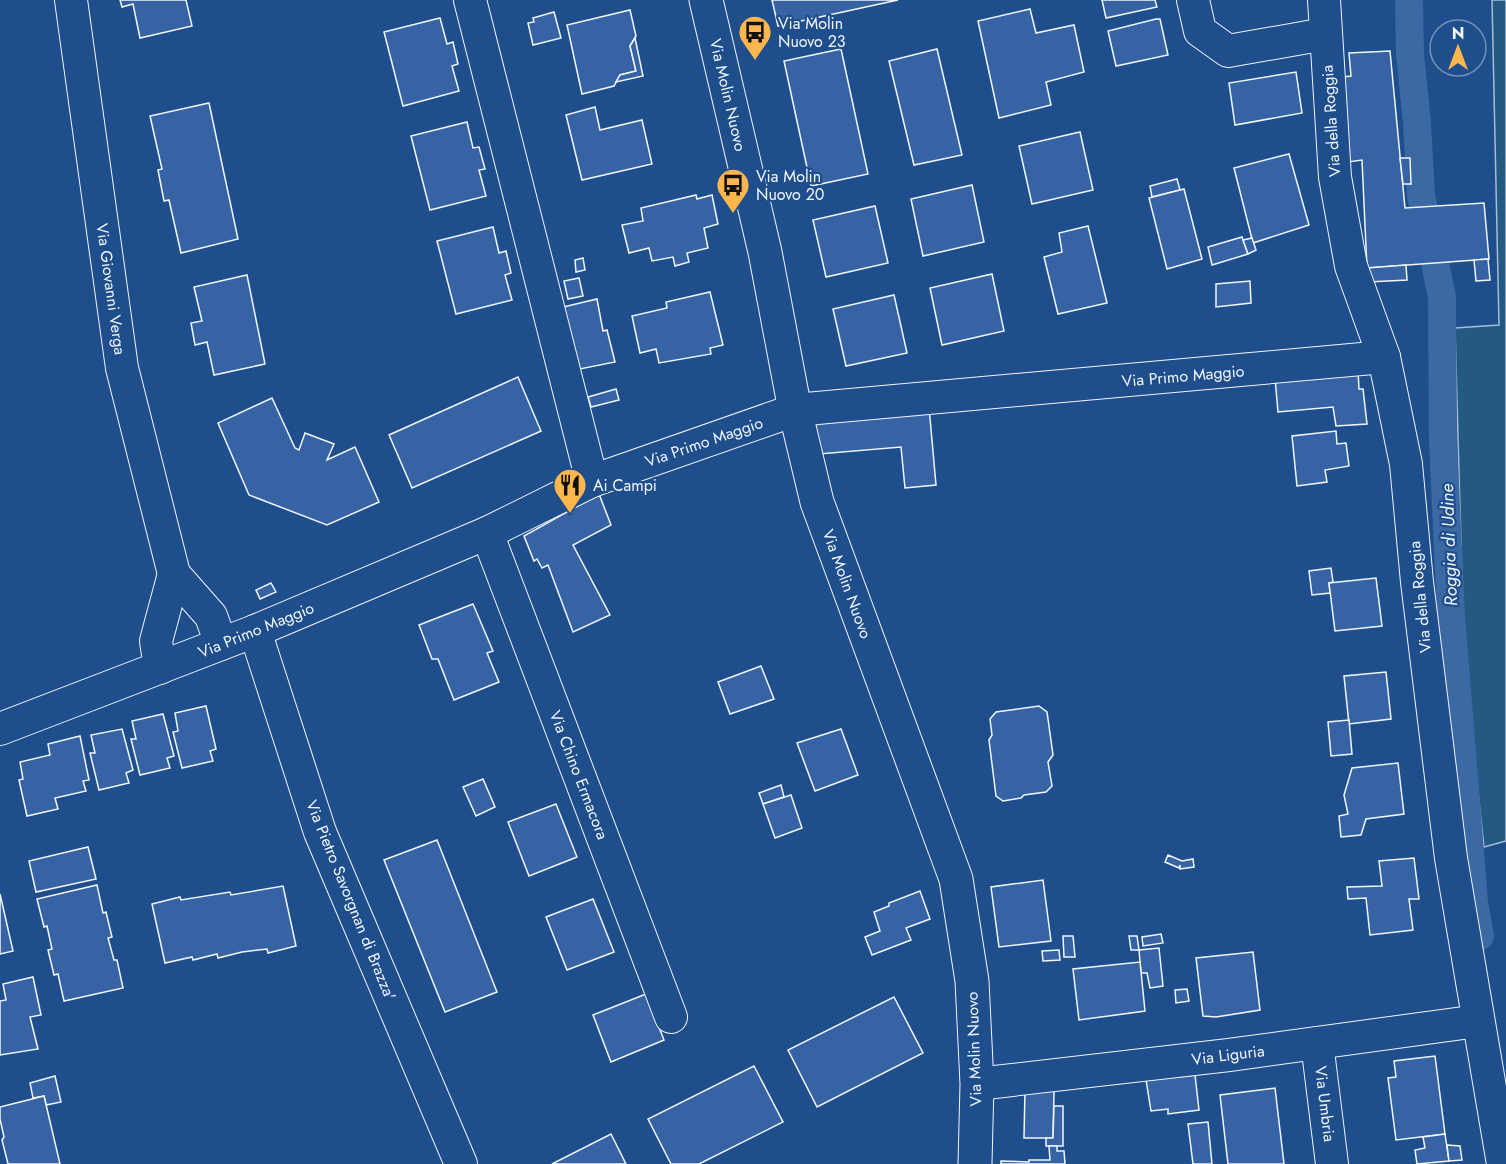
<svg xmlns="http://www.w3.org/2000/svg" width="1506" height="1164" font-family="Jost,sans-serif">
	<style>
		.green { fill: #245a82; stroke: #a8bbd7; stroke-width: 1.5 }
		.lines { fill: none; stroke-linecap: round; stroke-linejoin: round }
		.canal { stroke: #3b69a3; stroke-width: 28 }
		.building { fill: #3563a3; stroke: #f2f6ff; stroke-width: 1.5 }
		.minor-casing { stroke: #f2f6ff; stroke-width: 34 }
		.major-casing { stroke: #f2f6ff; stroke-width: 35 }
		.minor { stroke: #1f4e8c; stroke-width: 32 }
		.major { stroke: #1f4e8c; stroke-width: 33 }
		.labels { text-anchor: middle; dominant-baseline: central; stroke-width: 4.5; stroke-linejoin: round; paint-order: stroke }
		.poi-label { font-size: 16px; fill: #f2f6ff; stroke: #1f4e8c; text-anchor: start }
		.street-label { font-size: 16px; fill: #f2f6ff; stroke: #1f4e8c }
		.water-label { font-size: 18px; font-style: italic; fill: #f2f6ff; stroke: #1f4e8c }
	</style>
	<rect width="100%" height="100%" fill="#1f4e8c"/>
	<!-- green -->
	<polygon class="green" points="1492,0 1506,0 1506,841 1484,847 1472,739 1463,617 1455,328 1499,325"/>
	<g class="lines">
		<!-- canal -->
		<polyline class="canal" points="1409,0 1410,54 1417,123 1421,195 1442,297 1443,440 1451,616 1474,902 1480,936"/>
	</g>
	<!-- building -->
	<g class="building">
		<polygon points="120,0 186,0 192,26 140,38 133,4 122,7"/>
		<polygon points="772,0 898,0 778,26"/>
		<polygon points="1102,0 1155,0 1157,7 1106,18"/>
		<polygon points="1030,9 1036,33 1074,25 1084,72 1046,82 1051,105 999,118 978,21"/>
		<polygon points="630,10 636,36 630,46 636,71 620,75 614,86 582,94 567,25"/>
		<polygon points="554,12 561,38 533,45 528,23 534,22 533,18"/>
		<polygon points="440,18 447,44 453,42 458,64 452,66 459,91 403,106 384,32"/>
		<polygon points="1156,19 1160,19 1168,55 1116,66 1108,31"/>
		<polygon points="635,38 643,76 616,82 620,75 636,71 630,46"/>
		<polygon points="841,49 868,174 811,186 784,61"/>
		<polygon points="937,49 962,155 914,165 889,61"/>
		<polygon points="1390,51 1405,208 1484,203 1489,259 1367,268 1362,160 1348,162 1336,78 1351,76 1349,53"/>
		<polygon points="1296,72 1302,113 1235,125 1229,83"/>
		<polygon points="209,103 238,239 181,253 169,200 164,201 158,170 162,169 150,116"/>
		<polygon points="595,107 600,130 642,120 652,164 582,180 566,115"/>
		<polygon points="467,122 473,148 479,147 485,169 479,170 486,196 430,210 411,136"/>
		<polygon points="1080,132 1093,190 1032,204 1019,146"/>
		<polygon points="1289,154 1309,225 1253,243 1234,168"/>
		<polygon points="1400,158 1410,158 1411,184 1403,184"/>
		<polygon points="1177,179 1180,190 1152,197 1150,186"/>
		<polygon points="972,185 984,242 923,256 911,199"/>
		<polygon points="1184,189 1202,259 1167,269 1149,198"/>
		<polygon points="696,195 697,199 712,195 718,224 704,228 708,248 687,253 689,262 675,266 673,257 652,261 649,248 629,253 622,225 643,221 641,208"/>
		<polygon points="875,206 888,263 826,277 813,220"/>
		<polygon points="1088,226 1107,303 1058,314 1044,257 1062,252 1059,233"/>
		<polygon points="493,227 499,253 506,251 511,273 505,275 512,300 456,314 437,241"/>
		<polygon points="1242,237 1248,254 1212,265 1208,247"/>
		<polygon points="1252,238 1256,250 1248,254 1243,240"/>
		<polygon points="583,258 585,270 576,272 575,260"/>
		<polygon points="1488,259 1490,280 1476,281 1474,260"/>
		<polygon points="1406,265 1407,280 1368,282 1367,268"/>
		<polygon points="992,274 1004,331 942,345 930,288"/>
		<polygon points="247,275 265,364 214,375 207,342 195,345 191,323 202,321 194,287"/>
		<polygon points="579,278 583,296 568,299 564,281"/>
		<polygon points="1250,281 1251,303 1216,307 1216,284"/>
		<polygon points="710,292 723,345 710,348 711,354 659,363 656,349 640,353 632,316 667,308 666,302"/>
		<polygon points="894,295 907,353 846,366 833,309"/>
		<polygon points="597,299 603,331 607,330 615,362 575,370 559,308"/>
		<polygon points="1358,371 1359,389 1363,389 1367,424 1336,426 1333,407 1278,412 1275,378"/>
		<polygon points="518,377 541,431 412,488 389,435"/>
		<polygon points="616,389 619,400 591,407 588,397"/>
		<polygon points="272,398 295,448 299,450 305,433 334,444 327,460 355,447 379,502 327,525 249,495 218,423"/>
		<polygon points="929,407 936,485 905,488 901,447 819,454 815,417"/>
		<polygon points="1336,431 1337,444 1346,443 1349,466 1325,470 1327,482 1297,486 1292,436"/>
		<polygon points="599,494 611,525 573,545 610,615 573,632 548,565 542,568 537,559 534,561 524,536"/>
		<polygon points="1331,568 1333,582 1329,583 1330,593 1312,595 1309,571"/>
		<polygon points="1376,578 1382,626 1335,631 1329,583"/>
		<polygon points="271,583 276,592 260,599 256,590"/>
		<polygon points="473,604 493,651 487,653 499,682 454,700 438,659 432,659 419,625"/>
		<polygon points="761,666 774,699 730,714 718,682"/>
		<polygon points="1386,672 1391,719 1349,724 1344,676"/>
		<polygon points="206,706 216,749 210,751 213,761 182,768 173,732 178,731 175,713"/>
		<polygon points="1039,706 1047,712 1053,755 1048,762 1052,786 1046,792 1024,795 1021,798 1003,801 996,796 989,740 992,735 990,719 996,712"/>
		<polygon points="163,714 174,756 167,758 170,768 140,775 131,739 136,739 132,721"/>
		<polygon points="1349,720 1352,754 1331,756 1328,722"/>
		<polygon points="122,729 133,770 126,773 129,783 99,790 90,753 95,753 91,735"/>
		<polygon points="841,729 858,775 815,791 797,743"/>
		<polygon points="80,736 89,780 83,781 86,791 55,798 58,809 27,816 19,780 23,779 20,762 50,755 48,744"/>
		<polygon points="1398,763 1404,814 1366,819 1361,835 1341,837 1339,816 1348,814 1344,795 1352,768"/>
		<polygon points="483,779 495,807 476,816 463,787"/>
		<polygon points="781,785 784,797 763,804 759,793"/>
		<polygon points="791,795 802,828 775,838 763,804"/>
		<polygon points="556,804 577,857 529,876 508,822"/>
		<polygon points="437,840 497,992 445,1012 384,860"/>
		<polygon points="88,847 96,879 36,892 29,861"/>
		<polygon points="1168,855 1182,861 1193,859 1194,867 1180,869 1180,865 1179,868 1165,862"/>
		<polygon points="1414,858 1419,899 1409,899 1413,930 1370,935 1366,898 1348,899 1347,887 1382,886 1379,861"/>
		<polygon points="1043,880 1051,941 999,947 991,887"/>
		<polygon points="97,885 103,913 106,912 112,937 108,938 114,960 117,960 123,988 64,1001 58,974 54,975 48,950 52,949 47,926 44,927 37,899"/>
		<polygon points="283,886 296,946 268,953 267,949 242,952 218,958 217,954 193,960 192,957 165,963 152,904 180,897 181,900 230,892 231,895"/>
		<polygon points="920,891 930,919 906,928 911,940 872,955 865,937 880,931 874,912 889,906 889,903"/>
		<polygon points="0,894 13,951 0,954"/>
		<polygon points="593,899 614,952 567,970 546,917"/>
		<polygon points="1161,934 1163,943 1143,946 1142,937"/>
		<polygon points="1063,936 1073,936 1075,957 1064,957"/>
		<polygon points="1129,936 1137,936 1139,950 1131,950"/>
		<polygon points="1159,948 1163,986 1150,988 1147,973 1141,973 1139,950"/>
		<polygon points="1059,950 1060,960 1043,961 1042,951"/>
		<polygon points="1253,952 1260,1010 1216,1017 1203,1016 1196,958"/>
		<polygon points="1140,962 1145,1011 1079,1020 1073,969"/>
		<polygon points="33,977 41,1015 30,1017 38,1049 0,1055 0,1001 6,1000 3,984"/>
		<polygon points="1187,989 1189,1001 1176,1003 1175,990"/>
		<polygon points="646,994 664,1040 611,1062 593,1015"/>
		<polygon points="894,997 923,1053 817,1107 788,1050"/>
		<polygon points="1435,1056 1445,1134 1396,1140 1388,1078 1396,1077 1394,1061"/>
		<polygon points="754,1066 783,1122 699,1164 671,1164 648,1119"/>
		<polygon points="1195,1075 1199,1110 1168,1114 1168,1109 1151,1111 1146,1080"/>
		<polygon points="55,1076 61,1102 46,1105 44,1096 33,1098 30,1083"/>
		<polygon points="1275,1088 1284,1164 1228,1164 1220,1095"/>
		<polygon points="1025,1090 1054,1091 1053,1138 1024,1138"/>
		<polygon points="44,1096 60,1164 8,1164 2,1140 4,1137 0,1119 0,1107"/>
		<polygon points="1054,1106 1063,1106 1063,1146 1046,1146 1046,1138 1053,1138"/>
		<polygon points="1208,1122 1212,1164 1193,1164 1188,1124"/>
		<polygon points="611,1134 626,1164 552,1164"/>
		<polygon points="1445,1134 1449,1161 1417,1164 1415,1150 1425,1148 1423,1137"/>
		<polygon points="1447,1145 1460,1146 1462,1160 1449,1161"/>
		<polygon points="1049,1146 1057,1146 1057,1151 1064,1151 1065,1164 1001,1164 1001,1161 1029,1162 1029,1160 1050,1160"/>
	</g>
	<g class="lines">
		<defs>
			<g id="minor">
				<polyline points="71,0 122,368 174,574 211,616 221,644"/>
				<polyline points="470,0 592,481"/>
				<polyline points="1193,0 1200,31 1228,51 1325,34"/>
				<polyline points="1324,0 1335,177 1351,266 1384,357 1406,464 1417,582 1451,858 1503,1164"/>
				<polyline points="487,533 671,1017"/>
				<polyline points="255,631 320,832 461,1164"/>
				<polyline points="160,668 156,641 174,574"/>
				<polyline points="0,729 255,631 487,533 592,481 795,410 1384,357"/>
				<polyline points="1317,1043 1332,1164"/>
				<polyline points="977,1084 1229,1055 1478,1021"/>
			</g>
			<polyline id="major" points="706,0 765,252 795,410 817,502 956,879 972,981 977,1084 975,1164"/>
		</defs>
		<!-- minor casing -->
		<use href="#minor" class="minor-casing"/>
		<!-- major casing -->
		<use href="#major" class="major-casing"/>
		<!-- minor -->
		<use href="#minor" class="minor"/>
		<!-- major -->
		<use href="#major" class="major"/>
	</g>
	<!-- icons -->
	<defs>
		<symbol id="bus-pin" viewBox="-11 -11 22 30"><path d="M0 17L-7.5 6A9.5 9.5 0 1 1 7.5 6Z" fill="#ffb74d" stroke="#1f4e8c"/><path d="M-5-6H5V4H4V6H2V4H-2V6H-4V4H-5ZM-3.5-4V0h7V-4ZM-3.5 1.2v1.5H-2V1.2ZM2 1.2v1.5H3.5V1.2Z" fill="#111"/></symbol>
		<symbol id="restaurant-pin" viewBox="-11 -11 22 30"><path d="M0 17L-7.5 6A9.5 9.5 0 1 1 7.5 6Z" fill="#ffb74d" stroke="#1f4e8c"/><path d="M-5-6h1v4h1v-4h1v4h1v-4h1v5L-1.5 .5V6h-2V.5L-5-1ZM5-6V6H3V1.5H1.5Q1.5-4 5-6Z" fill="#111"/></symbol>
	</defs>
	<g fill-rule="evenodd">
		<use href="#bus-pin" x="736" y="13" width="38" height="52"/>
		<use href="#bus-pin" x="714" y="166" width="38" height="52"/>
		<use href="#restaurant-pin" x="551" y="466" width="38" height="52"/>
	</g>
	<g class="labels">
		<!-- poi labels -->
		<g class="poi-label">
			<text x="778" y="23">Via Molin<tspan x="778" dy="18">Nuovo 23</tspan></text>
			<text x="756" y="176">Via Molin<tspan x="756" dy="18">Nuovo 20</tspan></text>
			<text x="593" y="485">Ai Campi</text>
		</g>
		<!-- street labels -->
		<g class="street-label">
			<text transform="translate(728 95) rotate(77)">Via Molin Nuovo</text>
			<text transform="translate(1331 121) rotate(-94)">Via della Roggia</text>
			<text transform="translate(111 289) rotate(82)">Via Giovanni Verga</text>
			<text transform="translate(1183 376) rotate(-5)">Via Primo Maggio</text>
			<text transform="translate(704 442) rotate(-19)">Via Primo Maggio</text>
			<text transform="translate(847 584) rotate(70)">Via Molin Nuovo</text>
			<text transform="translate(1420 597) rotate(-96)">Via della Roggia</text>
			<text transform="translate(256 630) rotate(-22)">Via Primo Maggio</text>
			<text transform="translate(579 775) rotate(69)">Via Chino Ermacora</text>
			<text transform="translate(351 900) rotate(68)">Via Pietro Savorgnan di Brazza'</text>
			<text transform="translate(974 1049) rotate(-92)">Via Molin Nuovo</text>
			<text transform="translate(1228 1055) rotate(-7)">Via Liguria</text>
			<text transform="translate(1325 1104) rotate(83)">Via Umbria</text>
		</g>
		<!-- water labels -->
		<g class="water-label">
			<text transform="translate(1449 545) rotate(-92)">Roggia di Udine</text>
		</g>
	</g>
	<!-- north arrow -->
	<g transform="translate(1458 48)"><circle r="28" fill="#1f4e8c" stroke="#7391ba" stroke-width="1.5"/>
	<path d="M0-4.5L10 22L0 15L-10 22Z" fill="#ffb74d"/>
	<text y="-9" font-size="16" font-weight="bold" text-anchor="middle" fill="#f2f6ff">N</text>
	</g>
</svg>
